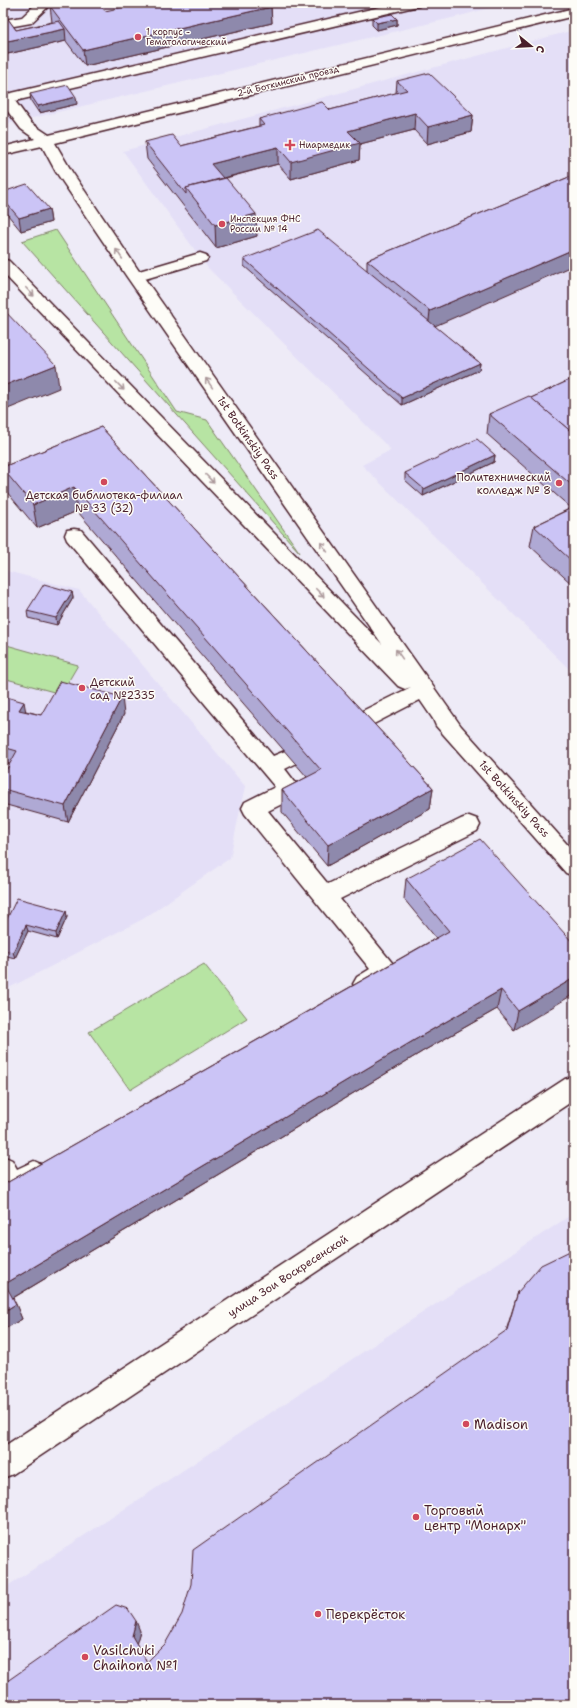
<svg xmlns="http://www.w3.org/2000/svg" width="577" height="1708" font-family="'Shantell Sans',sans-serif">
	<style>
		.built { fill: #e4dff7 }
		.green { fill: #b7e4a3; stroke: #808267 }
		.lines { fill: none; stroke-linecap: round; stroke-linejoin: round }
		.minor-casing { stroke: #4a1f2b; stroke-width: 3 }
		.minor { fill: #fdfcf7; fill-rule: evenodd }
		.wall { fill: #afa9d4; stroke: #4a1f2b }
		.shaded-wall { fill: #8e89ac; stroke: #4a1f2b }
		.building { fill: #cbc4f6; stroke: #4a1f2b }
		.oneway { stroke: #ac999b }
		.poi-dot { fill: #d1495b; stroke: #fdfcf7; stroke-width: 1.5 }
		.labels { text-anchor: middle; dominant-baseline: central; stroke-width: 3; stroke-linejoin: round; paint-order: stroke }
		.far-poi-label { font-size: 9px; fill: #4a1f2b; stroke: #fdfcf7; text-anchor: start }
		.far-street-label { font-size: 9px; fill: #4a1f2b; stroke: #fdfcf7 }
		.street-label { font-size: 11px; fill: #4a1f2b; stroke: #fdfcf7 }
		.poi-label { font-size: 11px; fill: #4a1f2b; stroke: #fdfcf7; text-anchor: end }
		.near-poi-label { font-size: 13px; fill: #4a1f2b; stroke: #fdfcf7; text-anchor: start }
	</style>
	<rect width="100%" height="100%" fill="#eeebf7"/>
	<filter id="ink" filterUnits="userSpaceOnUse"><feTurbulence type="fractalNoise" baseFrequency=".025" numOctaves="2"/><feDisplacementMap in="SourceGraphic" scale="8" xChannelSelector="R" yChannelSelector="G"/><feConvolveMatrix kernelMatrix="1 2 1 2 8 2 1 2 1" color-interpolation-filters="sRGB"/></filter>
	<g filter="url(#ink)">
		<!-- built -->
		<g class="built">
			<polygon points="3,3 507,3 460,16 3,125"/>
			<polygon points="574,30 574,674 362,465 391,450 208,268 123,151"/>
			<polygon points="3,570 79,590 245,786 230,858 143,919 3,991"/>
			<polygon points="574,1213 574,1705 3,1705 3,1589"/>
		</g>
		<!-- green -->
		<g class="green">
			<polygon points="56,230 177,412 207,420 300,553 22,241"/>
			<polygon points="3,644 78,665 61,694 3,678"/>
			<polygon points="204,964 247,1018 130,1090 89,1032"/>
		</g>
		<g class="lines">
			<defs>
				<g id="minor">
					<polygon points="37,3 52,3 31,23 3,28 3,20 22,17"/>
					<polygon points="397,3 421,3 419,6 414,7 15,101 31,123 49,135 574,8 574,16 55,143 72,172 139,271 200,253 206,255 208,258 206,261 145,279 461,726 574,852 574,876 566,873 436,726 433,719 420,700 360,731 353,733 346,731 343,725 346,719 411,687 405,689 398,686 3,273 3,259 9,261 382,644 127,277 56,172 42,146 3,155 3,147 35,139 21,129 3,105 3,95"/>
					<polygon points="74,529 81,530 273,756 290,749 297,751 301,757 297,763 285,769 301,790 298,796 268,811 328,884 461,819 469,816 477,819 480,825 477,831 340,899 394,965 398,972 394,979 365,994 357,991 353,984 357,977 370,969 245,814 242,808 245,802 275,787 67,540 65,535 67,530"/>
					<polygon points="574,1076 574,1100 13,1474 3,1478 3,1447 565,1079"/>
					<polygon points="3,1156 12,1160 17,1169 34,1161 43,1165 47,1173 43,1181 13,1197 4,1193"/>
				</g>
			</defs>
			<!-- minor casing -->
			<use href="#minor" class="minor-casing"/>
			<!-- minor -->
			<use href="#minor" class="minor"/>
		</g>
		<!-- wall -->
		<g class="wall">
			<polygon points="50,6 105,11 271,7 272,23 85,66 66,41 3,55 3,12 16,30 52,22"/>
			<polygon points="372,18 397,19 397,25 377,30 372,25"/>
			<polygon points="397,81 473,115 471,132 427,144 414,130 360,144 359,160 291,179 278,164 226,178 257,236 216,248 147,159 145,142 181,146 259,126 259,119 330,110 396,93"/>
			<polygon points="30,94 77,104 39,113 31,101"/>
			<polygon points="574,175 434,326 480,363 479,370 402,405 244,266 244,259 367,270 367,260"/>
			<polygon points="3,192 49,209 51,222 21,231 3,209"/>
			<polygon points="574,378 574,586 530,546 534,526 571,508 487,434 489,414 531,398"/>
			<polygon points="101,427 433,788 430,809 327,866 282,812 282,790 307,777 77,511 37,528 6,491 3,473 3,467"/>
			<polygon points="495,455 494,462 423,496 405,480 405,473"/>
			<polygon points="72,592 73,598 57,625 28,618 27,611"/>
			<polygon points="3,696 26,711 41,715 124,714 68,822 3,804 3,776 10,764 3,762"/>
			<polygon points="406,879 574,944 514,1030 497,1009 425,1050 13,1298 22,1319 3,1330 3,1185 436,938 404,899"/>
			<polygon points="66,911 67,917 57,939 28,931 15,958 3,955 3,922 5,923"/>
			<polygon points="518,1292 574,1705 3,1705 140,1631 136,1643 147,1662 506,1331"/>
		</g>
		<!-- shaded-wall -->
		<g class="shaded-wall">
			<polygon points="271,7 272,23 85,66 83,50"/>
			<polygon points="397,19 397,25 377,30 377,23"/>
			<polygon points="65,29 66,41 3,55 3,42"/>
			<polygon points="76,97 77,104 39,113 38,106"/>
			<polygon points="415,113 414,130 360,144 359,160 291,179 291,162 348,131"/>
			<polygon points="473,115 471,132 427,144 428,127"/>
			<polygon points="278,147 278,164 212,181 211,164"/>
			<polygon points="49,209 51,222 21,231 19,218"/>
			<polygon points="256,214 257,236 216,248 215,225"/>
			<polygon points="574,249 574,265 428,329 430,311"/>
			<polygon points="480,363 479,370 402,405 402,398"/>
			<polygon points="56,365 59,388 3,411 3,386"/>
			<polygon points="495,455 494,462 423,496 424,489"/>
			<polygon points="74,487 77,511 37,528 33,505"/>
			<polygon points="72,592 73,598 57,625 56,618"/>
			<polygon points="122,697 124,714 68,822 65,806"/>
			<polygon points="24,702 27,718 19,710"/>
			<polygon points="433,788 430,809 327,866 328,845"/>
			<polygon points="66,911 67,917 57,939 56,933"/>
			<polygon points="26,925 28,931 15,958 13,952"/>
			<polygon points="574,978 574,994 514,1030 518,1011"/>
			<polygon points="501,990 497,1009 425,1050 11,1299 5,1284 428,1032"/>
			<polygon points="16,1304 22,1319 3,1330 3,1312"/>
			<polygon points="136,1621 140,1631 136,1645 132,1636"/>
		</g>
		<!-- building -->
		<g class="building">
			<polygon points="66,3 99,3 105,11 142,3 268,3 271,7 83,50 50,6"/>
			<polygon points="3,12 16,30 59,21 65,29 3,42"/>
			<polygon points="392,14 397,19 377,23 372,18"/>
			<polygon points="429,73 473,115 428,127 415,113 348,131 360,143 291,162 278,147 211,164 223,178 186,188 186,194 145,142 172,135 181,146 264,125 259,119 322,102 330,110 407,90 397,81"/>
			<polygon points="68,85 76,97 38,106 30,94"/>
			<polygon points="574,175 574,249 430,311 367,260"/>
			<polygon points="226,178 256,214 215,225 186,188"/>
			<polygon points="27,184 49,209 19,218 3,199 3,192"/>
			<polygon points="318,230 480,363 402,398 244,259"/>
			<polygon points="3,309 56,365 3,386"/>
			<polygon points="574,378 574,434 531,398"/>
			<polygon points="529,396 574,434 574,487 489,414"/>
			<polygon points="101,427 433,788 328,845 282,790 321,770 74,487 33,505 3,469 3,467"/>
			<polygon points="477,439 495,455 424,489 405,473"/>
			<polygon points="574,507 574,563 534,526"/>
			<polygon points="44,584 72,592 56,618 27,611"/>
			<polygon points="60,681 122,697 65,806 3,789 3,776 17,751 3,747 3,696 24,702 19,710 41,715"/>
			<polygon points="480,839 574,944 574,978 518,1011 501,990 428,1032 5,1284 16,1304 3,1312 3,1185 449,931 406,879"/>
			<polygon points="17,898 66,911 56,933 26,925 13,952 3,950 3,922 5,923"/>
			<polygon points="574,1249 574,1705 3,1705 3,1684 116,1605 128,1609 136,1621 132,1636 147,1662 165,1644 182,1614 191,1584 193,1550 507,1330 518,1292 541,1265"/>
		</g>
		<!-- one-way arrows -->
		<defs><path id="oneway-shaft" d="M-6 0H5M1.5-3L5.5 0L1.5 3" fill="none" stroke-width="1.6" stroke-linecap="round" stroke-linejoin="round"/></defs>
		<g class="oneway">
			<use href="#oneway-shaft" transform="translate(119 254) rotate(-124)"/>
			<use href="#oneway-shaft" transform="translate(30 292) rotate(46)"/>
			<use href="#oneway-shaft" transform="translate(209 383) rotate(-125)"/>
			<use href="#oneway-shaft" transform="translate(120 386) rotate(46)"/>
			<use href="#oneway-shaft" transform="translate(210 479) rotate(46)"/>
			<use href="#oneway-shaft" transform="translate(324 547) rotate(-125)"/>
			<use href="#oneway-shaft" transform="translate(320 593) rotate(46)"/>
			<use href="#oneway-shaft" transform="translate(399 654) rotate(-125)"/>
		</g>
	</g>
	<!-- markers -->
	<g class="poi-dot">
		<circle cx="138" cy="37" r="4"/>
		<path d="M288 139h4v4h4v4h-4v4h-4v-4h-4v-4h4z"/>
		<circle cx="222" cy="224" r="4"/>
		<circle cx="104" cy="482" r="4"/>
		<circle cx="559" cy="483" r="4"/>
		<circle cx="82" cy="688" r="4"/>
		<circle cx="466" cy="1424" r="4"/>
		<circle cx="416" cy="1517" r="4"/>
		<circle cx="318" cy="1614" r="4"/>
		<circle cx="85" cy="1657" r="4"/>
	</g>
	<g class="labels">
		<!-- far-poi labels -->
		<g class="far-poi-label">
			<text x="146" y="32">1 корпус -<tspan x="146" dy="10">Гематологический</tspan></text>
			<text x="299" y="145">Ниармедик</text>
			<text x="230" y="219">Инспекция ФНС<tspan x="230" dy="10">России № 14</tspan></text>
		</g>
		<!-- far-street labels -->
		<g class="far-street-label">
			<text transform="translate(288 81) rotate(-14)">2-й Боткинский проезд</text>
		</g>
		<!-- street labels -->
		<g class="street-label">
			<text transform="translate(248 438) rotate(55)">1st Botkinskiy Pass</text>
			<text transform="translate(514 799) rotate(48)">1st Botkinskiy Pass</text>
			<text transform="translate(288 1276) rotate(-33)">улица Зои Воскресенской</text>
		</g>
		<!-- poi labels -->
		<g class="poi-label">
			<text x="551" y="477">Политехнический<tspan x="551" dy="13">колледж № 8</tspan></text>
			<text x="104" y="495" text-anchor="middle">Детская библиотека-филиал<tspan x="104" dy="13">№ 33 (32)</tspan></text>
			<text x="90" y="682" text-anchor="start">Детский<tspan x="90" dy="13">сад №2335</tspan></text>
		</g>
		<!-- near-poi labels -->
		<g class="near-poi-label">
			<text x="474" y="1424">Madison</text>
			<text x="424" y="1510">Торговый<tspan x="424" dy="15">центр "Монарх"</tspan></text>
			<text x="326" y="1614">Перекрёсток</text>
			<text x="93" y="1650">Vasilchuki<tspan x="93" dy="15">Chaihona №1</tspan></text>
		</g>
	</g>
	<!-- margin -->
	<rect width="577" height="1708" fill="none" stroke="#fdfcf7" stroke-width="16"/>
	<rect x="8" y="8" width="561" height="1692" fill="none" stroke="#4a1f2b" stroke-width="1.5" filter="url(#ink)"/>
	<!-- north arrow -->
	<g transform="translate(531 46) rotate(108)" stroke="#fdfcf7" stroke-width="3" paint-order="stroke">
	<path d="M0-3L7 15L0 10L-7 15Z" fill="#4a1f2b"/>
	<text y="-6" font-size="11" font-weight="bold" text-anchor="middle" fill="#4a1f2b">С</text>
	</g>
</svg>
